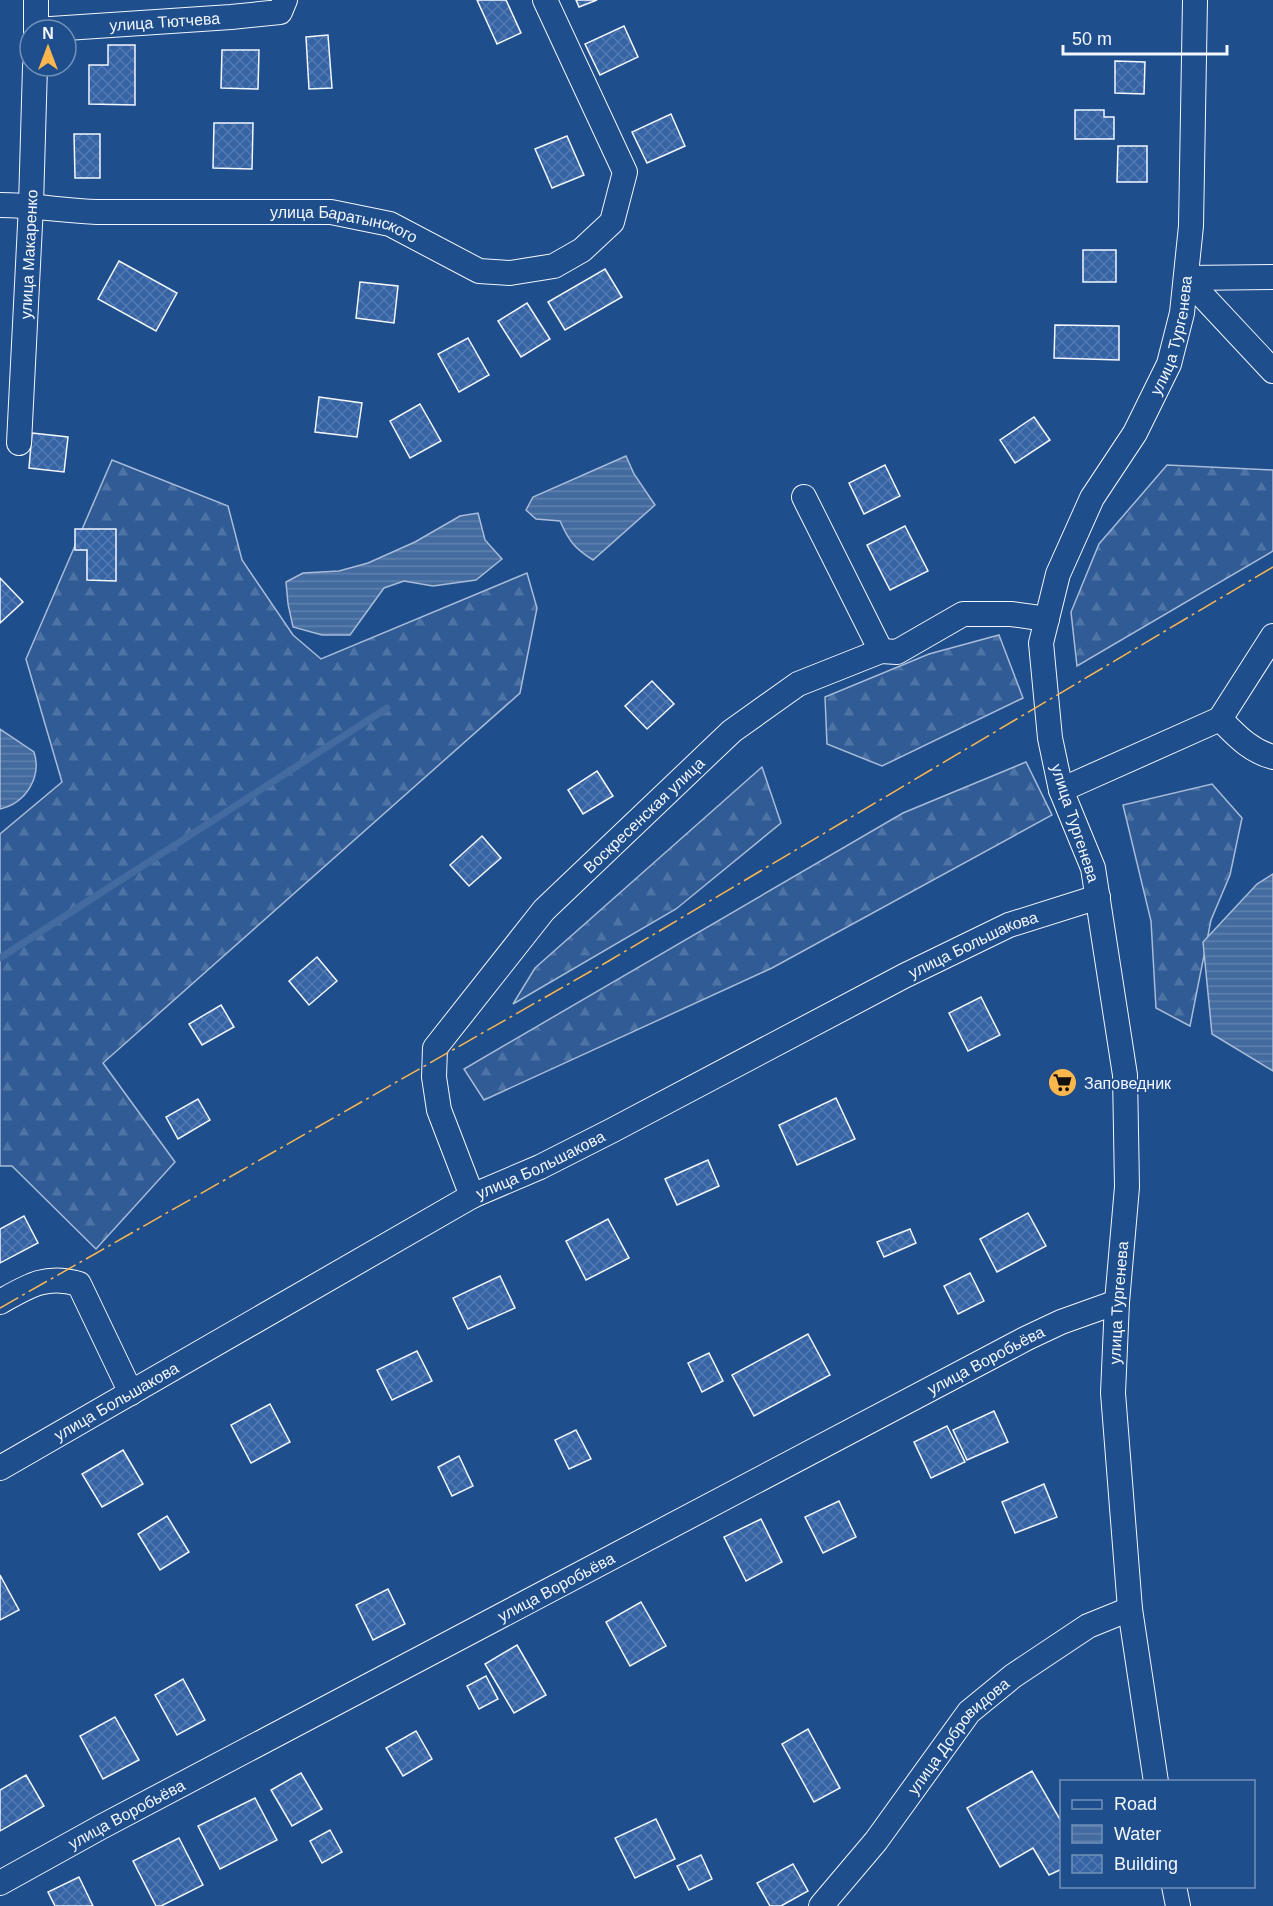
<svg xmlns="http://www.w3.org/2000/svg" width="1273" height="1906" font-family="Helvetica,sans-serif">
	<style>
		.forest { fill: url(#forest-firs); stroke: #a8bbd7; stroke-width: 1.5 }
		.water { fill: url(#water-rules); stroke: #a8bbd7; stroke-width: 1.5 }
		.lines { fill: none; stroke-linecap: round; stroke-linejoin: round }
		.stream { stroke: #446ba0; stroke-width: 7 }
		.building { fill: url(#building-cross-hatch); stroke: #f2f6ff; stroke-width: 1.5 }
		.minor-casing { stroke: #f2f6ff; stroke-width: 26 }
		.minor { stroke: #1f4e8c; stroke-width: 24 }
		.power { stroke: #ffb74d; stroke-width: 1.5; stroke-dasharray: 21 4.5 3 4.5; stroke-linecap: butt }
		.labels { text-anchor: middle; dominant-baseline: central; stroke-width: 4.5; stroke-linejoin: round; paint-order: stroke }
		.street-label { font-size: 16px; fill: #f2f6ff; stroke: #1f4e8c }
		.poi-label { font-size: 16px; fill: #f2f6ff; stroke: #1f4e8c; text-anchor: start }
	</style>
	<defs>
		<pattern id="forest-firs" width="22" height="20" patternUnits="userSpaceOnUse" patternTransform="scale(1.5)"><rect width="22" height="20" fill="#305b95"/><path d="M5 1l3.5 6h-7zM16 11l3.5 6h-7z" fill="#4e73a5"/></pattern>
		<pattern id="water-rules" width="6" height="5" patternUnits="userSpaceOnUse" patternTransform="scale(1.5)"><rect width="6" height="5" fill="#446ba0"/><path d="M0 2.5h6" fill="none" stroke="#5f81ae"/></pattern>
		<pattern id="building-cross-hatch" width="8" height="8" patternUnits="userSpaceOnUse" patternTransform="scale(1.5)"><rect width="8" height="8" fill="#3563a3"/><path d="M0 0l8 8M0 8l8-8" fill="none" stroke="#537ab1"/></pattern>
	</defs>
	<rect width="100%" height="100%" fill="#1f4e8c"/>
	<!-- forest -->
	<g class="forest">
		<polygon points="112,460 228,506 242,560 293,635 321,659 527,573 537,608 520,693 103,1063 175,1162 96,1249 12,1166 0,1166 0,834 62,782 26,659"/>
		<polygon points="1167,465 1273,470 1273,551 1077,666 1071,612 1099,544"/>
		<polygon points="999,635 1023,698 882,766 827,744 825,697 929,654"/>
		<polygon points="1026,762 1052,815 772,968 484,1100 464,1069 903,813"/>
		<polygon points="762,767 781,823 676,909 513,1004 535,968"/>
		<polygon points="1212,784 1242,818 1230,875 1211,920 1190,1026 1156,1008 1151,921 1123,805"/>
	</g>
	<!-- water -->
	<g class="water">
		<path d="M 626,456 L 634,474 L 655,505 L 593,560 C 574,548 569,541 560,521 L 536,519 L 526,510 L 533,497 Z"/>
		<polygon points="478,513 485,540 502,559 476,580 433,586 404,581 384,588 350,635 322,635 293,627 288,604 286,582 303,573 339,571 368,563 415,542 460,516"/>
		<path d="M 0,729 L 34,752 C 42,777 26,803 0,809 Z"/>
		<polygon points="1273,874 1273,1071 1212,1034 1203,942 1257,884"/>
	</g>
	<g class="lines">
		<!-- stream -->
		<polyline class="stream" points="0,958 387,708"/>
	</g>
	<!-- building -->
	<g class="building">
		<polygon points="477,0 506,0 521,33 497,44"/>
		<polygon points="576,0 597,0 579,7"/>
		<polygon points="624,26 638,57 600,75 585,44"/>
		<polygon points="328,35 332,88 309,89 306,37"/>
		<polygon points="108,45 135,45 135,105 89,104 89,65 108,65"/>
		<polygon points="222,50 259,50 258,89 221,88"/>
		<polygon points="1115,61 1145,62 1144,94 1115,93"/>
		<polygon points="1075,110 1104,110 1104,117 1114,117 1114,139 1075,139"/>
		<polygon points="671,114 685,146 647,163 632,132"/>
		<polygon points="214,123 253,123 252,169 213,168"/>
		<polygon points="74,134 100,134 100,178 75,178"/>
		<polygon points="567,136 584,175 552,188 535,149"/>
		<polygon points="1118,146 1147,146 1147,182 1117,182"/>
		<rect x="1083" y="250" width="33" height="32"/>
		<polygon points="119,261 177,293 156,331 98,299"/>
		<polygon points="605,269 622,297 565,330 548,302"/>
		<polygon points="360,282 398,286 394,323 356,318"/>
		<polygon points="527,303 550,339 521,357 498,321"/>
		<polygon points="1055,325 1119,326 1119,360 1054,358"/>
		<polygon points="468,338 489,375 459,392 438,354"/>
		<polygon points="319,397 362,403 357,437 315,432"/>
		<polygon points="420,404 441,441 410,458 390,421"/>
		<polygon points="1034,417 1050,440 1015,463 1000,440"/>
		<polygon points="32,433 68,437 64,472 29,468"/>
		<polygon points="885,465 900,496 864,514 849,483"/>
		<polygon points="905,526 928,571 890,590 867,545"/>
		<polygon points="75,529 116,529 116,581 87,580 87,550 75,550"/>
		<polygon points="0,578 23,602 0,623"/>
		<polygon points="652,681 674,704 647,729 625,706"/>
		<polygon points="597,771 613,796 583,814 568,790"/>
		<polygon points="482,836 501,858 469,886 450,865"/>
		<polygon points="317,957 337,981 309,1005 289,981"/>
		<polygon points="981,997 1000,1035 968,1051 949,1013"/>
		<polygon points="221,1005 234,1027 202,1045 189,1024"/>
		<polygon points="836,1098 855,1139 797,1165 779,1125"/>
		<polygon points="198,1099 210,1120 178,1139 166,1117"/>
		<polygon points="708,1160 719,1186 677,1205 665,1179"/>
		<polygon points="1028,1213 1046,1246 997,1272 980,1239"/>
		<polygon points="24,1216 38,1243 0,1263 0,1229"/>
		<polygon points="608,1219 629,1258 586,1280 566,1241"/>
		<polygon points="910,1229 916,1243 884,1257 877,1242"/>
		<polygon points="970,1273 984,1301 958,1314 944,1286"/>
		<polygon points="500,1276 515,1308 468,1329 453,1298"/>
		<polygon points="808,1334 830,1375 754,1416 732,1375"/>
		<polygon points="417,1351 432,1381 392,1400 377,1370"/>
		<polygon points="709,1353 723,1381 702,1392 688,1363"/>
		<polygon points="270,1404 290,1442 251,1463 231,1425"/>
		<polygon points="994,1411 1008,1442 967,1460 953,1430"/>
		<polygon points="947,1426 965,1462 931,1478 914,1442"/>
		<polygon points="576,1430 591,1459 569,1469 555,1440"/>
		<polygon points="123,1450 143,1484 102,1507 82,1474"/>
		<polygon points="459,1456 473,1486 452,1496 438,1467"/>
		<polygon points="1044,1484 1057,1517 1015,1533 1002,1502"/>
		<polygon points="839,1501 856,1537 823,1553 805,1517"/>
		<polygon points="167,1516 189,1552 160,1570 138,1534"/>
		<polygon points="761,1519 782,1562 746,1581 724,1537"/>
		<polygon points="0,1575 19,1610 0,1620"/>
		<polygon points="388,1589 405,1624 373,1640 356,1605"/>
		<polygon points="641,1602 666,1646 630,1666 606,1622"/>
		<polygon points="517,1645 546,1695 514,1713 485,1664"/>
		<polygon points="486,1676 498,1699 479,1709 467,1686"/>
		<polygon points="183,1679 205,1720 177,1735 155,1695"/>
		<polygon points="115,1717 139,1760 103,1779 80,1736"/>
		<polygon points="808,1729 840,1788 814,1802 782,1744"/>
		<polygon points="416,1731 432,1759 403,1776 386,1748"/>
		<polygon points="1032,1771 1062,1823 1062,1869 1049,1875 1033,1848 1000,1867 967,1808"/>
		<polygon points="301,1773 322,1809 292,1826 271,1790"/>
		<polygon points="26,1775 44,1806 0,1831 0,1790"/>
		<polygon points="255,1798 277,1840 220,1869 198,1826"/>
		<polygon points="656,1819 675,1859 635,1878 615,1838"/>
		<polygon points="330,1830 342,1852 322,1863 310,1841"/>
		<polygon points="179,1838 203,1885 161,1906 156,1906 133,1861"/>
		<polygon points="701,1855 712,1879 689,1890 677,1866"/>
		<polygon points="793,1864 808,1891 781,1906 770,1906 757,1883"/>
		<polygon points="79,1877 93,1906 55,1906 48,1892"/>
	</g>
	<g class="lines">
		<defs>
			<g id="minor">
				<polyline points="36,0 36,30"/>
				<path id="s1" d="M 36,30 L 231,17 L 280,12 L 285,0"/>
				<path id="s2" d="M 0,205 C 33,205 65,211 97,212 L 331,212 L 390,224 L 479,271 L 510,273 L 554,266 L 582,250 L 612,222 L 625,172 L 545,0"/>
				<polyline points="1186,278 1273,371"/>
				<polyline points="1186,278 1273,277"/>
				<path id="s3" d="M 19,443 L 31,205 L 35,66"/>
				<polyline points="804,497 881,651"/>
				<path d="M 1220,719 C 1236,735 1250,751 1273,757"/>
				<polyline points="1061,790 1220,719 1273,636"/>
				<path id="s4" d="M 472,1196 L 439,1110 L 434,1077 L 435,1048 L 544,910 L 732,731 L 798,684 L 881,651 L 897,652 L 963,614 L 1011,614 L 1047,619"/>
				<path d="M 0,1302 C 28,1286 46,1274 79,1284 L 131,1393"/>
				<path id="s5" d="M 0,1468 L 472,1196 L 540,1167 L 611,1131 L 904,976 L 1009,925 L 1098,897"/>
				<path id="s6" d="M 1156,1782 L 1130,1609 L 1113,1393 L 1117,1302 L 1127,1187 L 1125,1075 L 1093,868 L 1061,790 L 1050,738 L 1041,643 L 1058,574 L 1092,498 L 1135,433 L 1169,364 L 1182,313 L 1191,226 L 1195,0"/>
				<path id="s7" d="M 0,1883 L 101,1827 L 1027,1338 L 1061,1322 L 1117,1302"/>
				<polyline points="1174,1886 1178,1906"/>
				<path id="s8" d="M 821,1906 L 876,1841 L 969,1712 L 1013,1676 L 1088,1626 L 1130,1609"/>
			</g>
		</defs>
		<!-- minor casing -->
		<use href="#minor" class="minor-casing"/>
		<!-- minor -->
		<use href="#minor" class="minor"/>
		<!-- power -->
		<polyline class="power" points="0,1308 607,962 1273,567"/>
	</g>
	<!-- icons -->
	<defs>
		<symbol id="supermarket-disc" viewBox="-11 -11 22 22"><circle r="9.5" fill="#ffb74d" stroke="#1f4e8c"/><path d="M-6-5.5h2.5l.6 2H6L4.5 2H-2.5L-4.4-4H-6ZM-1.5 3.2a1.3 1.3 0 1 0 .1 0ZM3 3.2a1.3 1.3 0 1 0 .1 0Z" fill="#111"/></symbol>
	</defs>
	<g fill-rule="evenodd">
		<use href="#supermarket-disc" x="1046" y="1066" width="33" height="33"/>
	</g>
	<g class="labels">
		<!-- street labels -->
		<g class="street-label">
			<text stroke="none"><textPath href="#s1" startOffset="129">улица Тютчева</textPath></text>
			<text stroke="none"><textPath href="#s2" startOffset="346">улица Баратынского</textPath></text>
			<text stroke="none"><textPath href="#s3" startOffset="189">улица Макаренко</textPath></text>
			<text stroke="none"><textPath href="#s6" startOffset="1490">улица Тургенева</textPath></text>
			<text stroke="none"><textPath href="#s4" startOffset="468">Воскресенская улица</textPath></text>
			<text transform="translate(1075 823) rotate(72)">улица Тургенева</text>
			<text stroke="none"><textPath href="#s5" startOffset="1106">улица Большакова</textPath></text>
			<text stroke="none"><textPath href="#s5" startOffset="620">улица Большакова</textPath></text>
			<text stroke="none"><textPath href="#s6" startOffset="482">улица Тургенева</textPath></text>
			<text stroke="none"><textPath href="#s7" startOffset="1116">улица Воробьёва</textPath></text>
			<text stroke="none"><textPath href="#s5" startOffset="134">улица Большакова</textPath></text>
			<text stroke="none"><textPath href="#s7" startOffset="630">улица Воробьёва</textPath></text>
			<text stroke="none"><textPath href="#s8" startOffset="219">улица Добровидова</textPath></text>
			<text stroke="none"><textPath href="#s7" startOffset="144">улица Воробьёва</textPath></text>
		</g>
		<!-- poi labels -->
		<g class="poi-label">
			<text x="1084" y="1083">Заповедник</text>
		</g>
	</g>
	<!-- legend -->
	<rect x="1060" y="1780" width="195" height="108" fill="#1f4e8c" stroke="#7391ba" stroke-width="1.5"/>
	<rect x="1072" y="1800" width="30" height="9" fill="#1f4e8c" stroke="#7391ba" stroke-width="1.5"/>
	<text x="1114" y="1810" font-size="18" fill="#f2f6ff">Road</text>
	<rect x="1072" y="1825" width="30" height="18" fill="url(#water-rules)" stroke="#7391ba" stroke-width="1.5"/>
	<text x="1114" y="1840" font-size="18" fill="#f2f6ff">Water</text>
	<rect x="1072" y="1855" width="30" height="18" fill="url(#building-cross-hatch)" stroke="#7391ba" stroke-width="1.5"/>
	<text x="1114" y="1870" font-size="18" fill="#f2f6ff">Building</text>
	<!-- north arrow -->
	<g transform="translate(48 48)"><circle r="28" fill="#1f4e8c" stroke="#7391ba" stroke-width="1.5"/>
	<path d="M0-4.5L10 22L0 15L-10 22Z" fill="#ffb74d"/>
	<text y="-9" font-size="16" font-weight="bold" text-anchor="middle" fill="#f2f6ff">N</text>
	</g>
	<!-- scale -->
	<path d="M1063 45v9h164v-9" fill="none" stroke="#f2f6ff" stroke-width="3"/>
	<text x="1072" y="45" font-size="18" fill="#f2f6ff" stroke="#1f4e8c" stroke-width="4.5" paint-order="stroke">50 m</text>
</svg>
